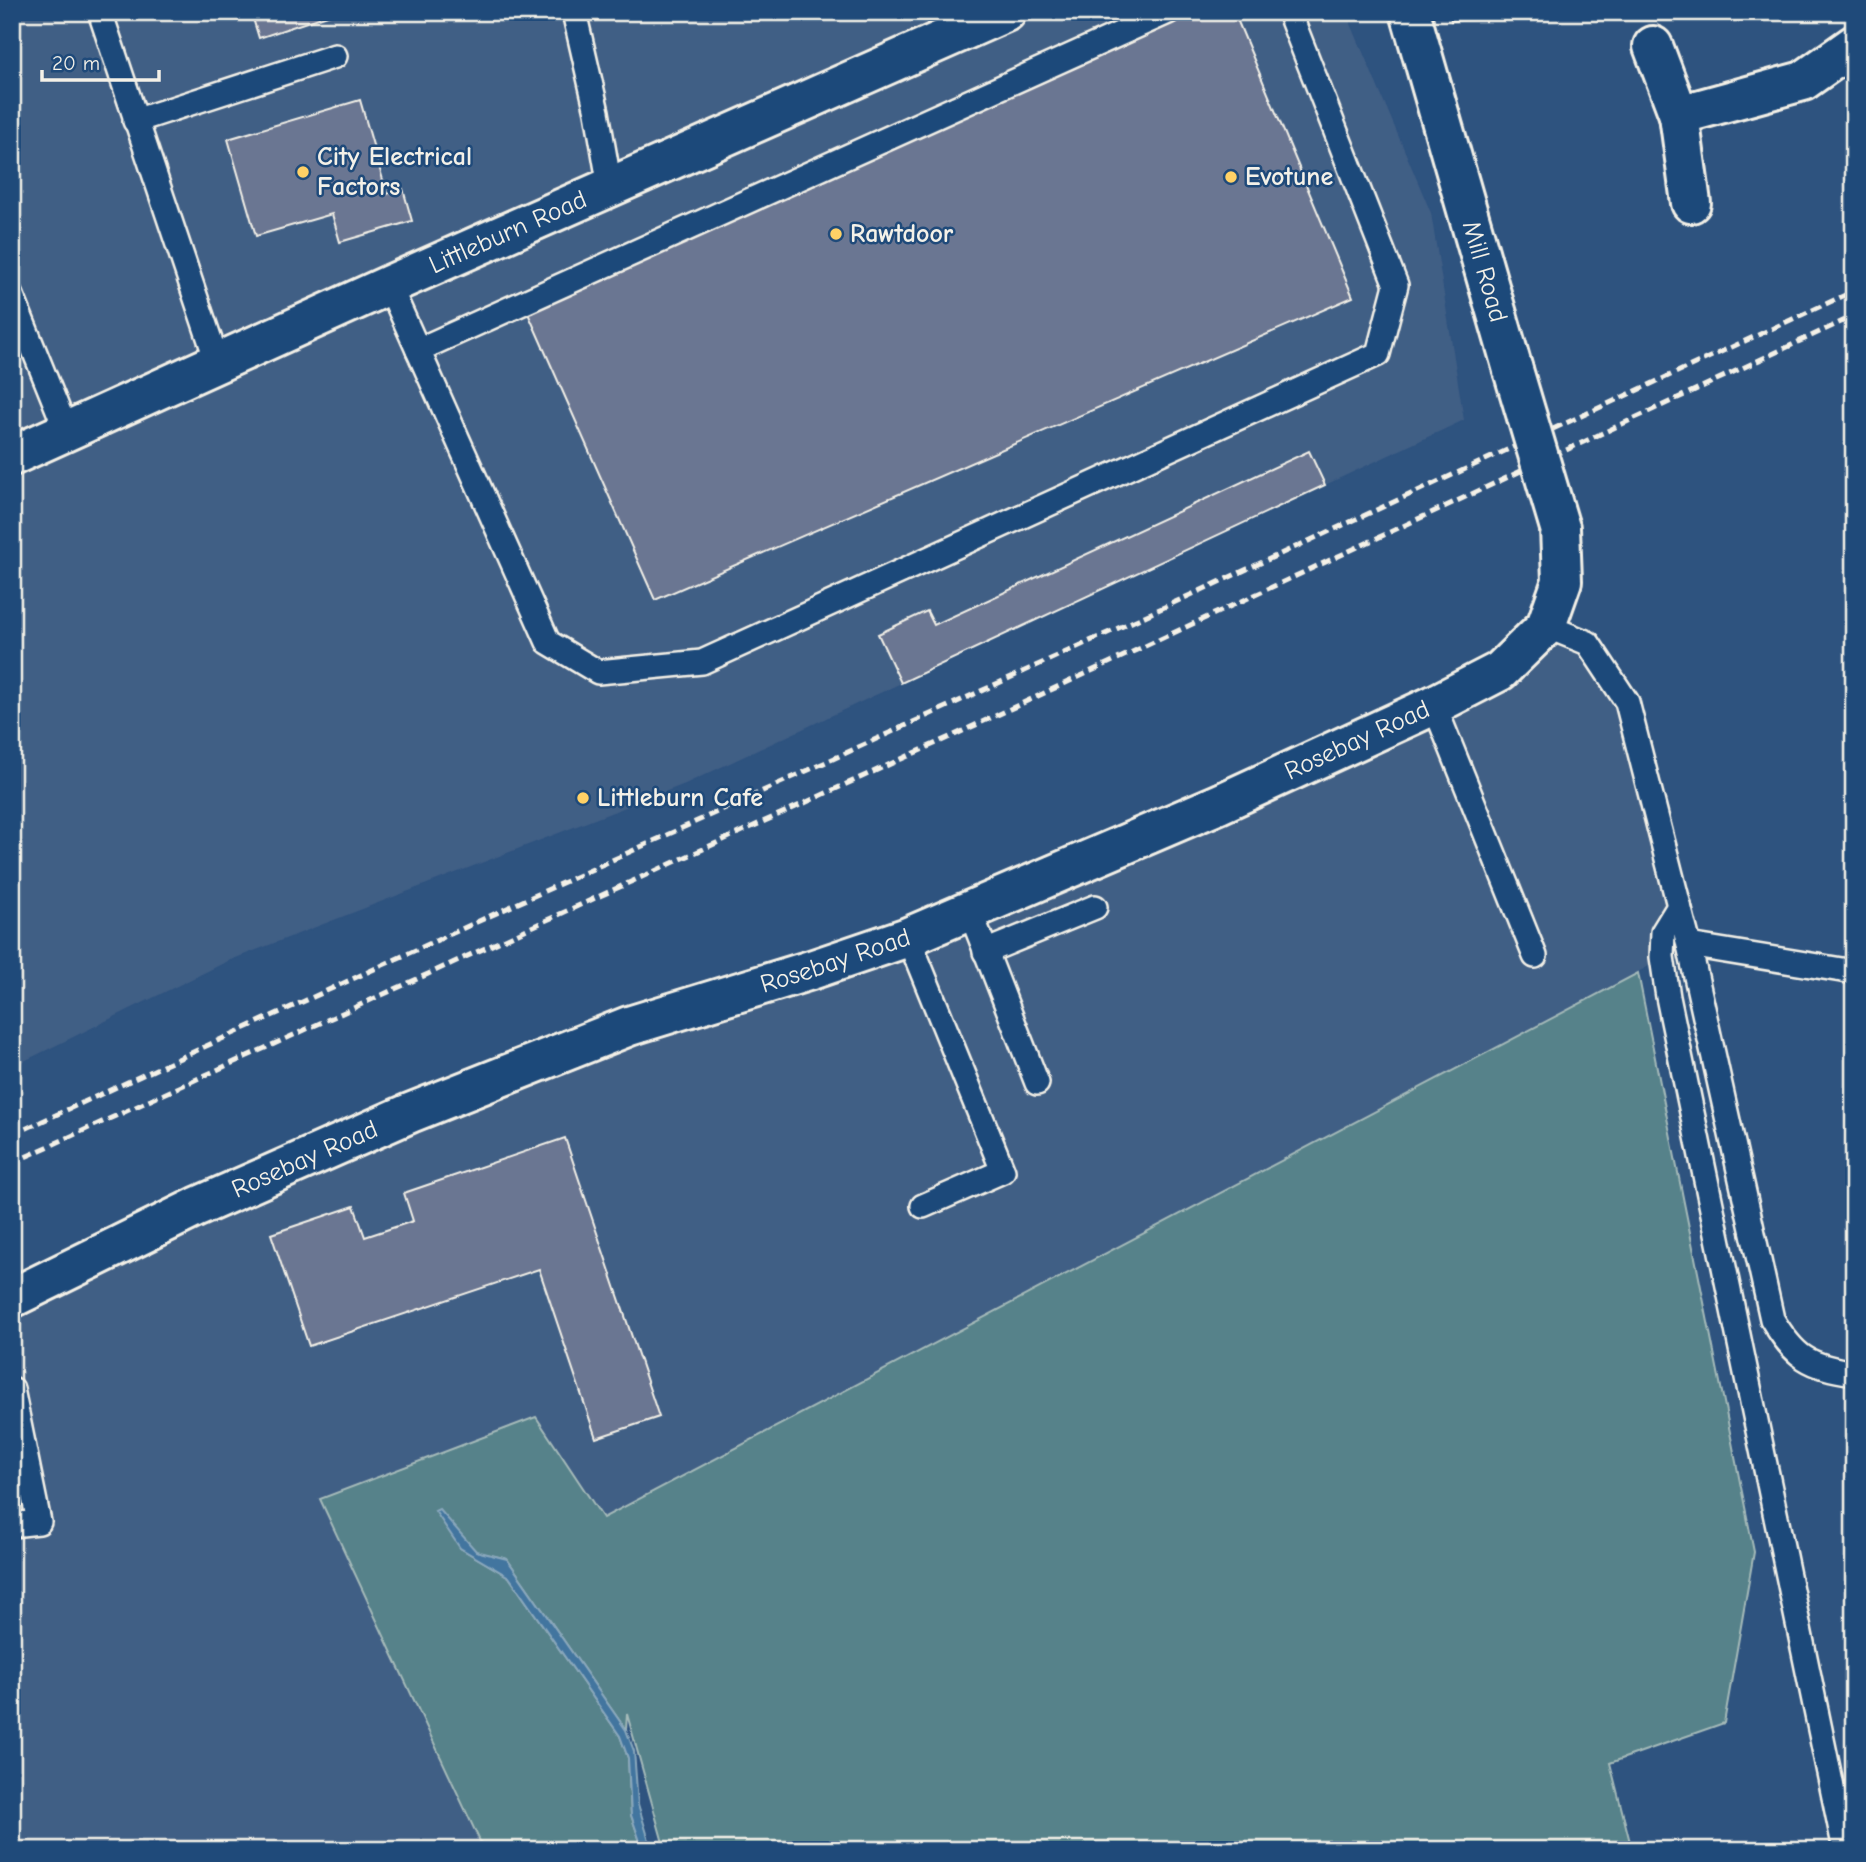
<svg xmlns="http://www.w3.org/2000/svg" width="1866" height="1862" font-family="'Comic Neue',sans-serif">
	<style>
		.built { fill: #405e85 }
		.green { fill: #56828a; stroke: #a5bab9; stroke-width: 2 }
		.water { fill: #42759f; stroke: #89a7bc; stroke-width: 2 }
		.building { fill: #6b7692; stroke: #f4f1e8; stroke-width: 2 }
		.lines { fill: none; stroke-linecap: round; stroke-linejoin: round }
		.lane-casing { stroke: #f4f1e8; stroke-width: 28 }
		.street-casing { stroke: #f4f1e8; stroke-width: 44 }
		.lane { stroke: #1f4a7a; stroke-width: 23 }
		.street { stroke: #1f4a7a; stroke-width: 38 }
		.rail { stroke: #f4f1e8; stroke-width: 5; stroke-dasharray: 10 5; stroke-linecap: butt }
		.street-bridge-casing { stroke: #f4f1e8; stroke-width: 44; stroke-linecap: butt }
		.street-bridge { stroke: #1f4a7a; stroke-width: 38 }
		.poi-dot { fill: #ffd166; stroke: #1f4a7a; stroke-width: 2.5 }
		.labels { text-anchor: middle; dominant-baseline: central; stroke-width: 5; stroke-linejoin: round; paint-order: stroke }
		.poi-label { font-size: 26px; font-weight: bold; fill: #f4f1e8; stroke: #1f4a7a; text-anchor: start }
		.street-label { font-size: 26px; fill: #f4f1e8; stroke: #1f4a7a }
	</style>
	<rect width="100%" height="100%" fill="#2e537f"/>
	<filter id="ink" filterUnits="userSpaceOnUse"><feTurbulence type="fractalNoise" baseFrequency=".0143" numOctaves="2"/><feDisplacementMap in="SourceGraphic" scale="14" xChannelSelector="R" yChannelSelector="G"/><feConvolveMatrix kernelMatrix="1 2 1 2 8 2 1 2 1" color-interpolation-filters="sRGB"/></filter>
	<g filter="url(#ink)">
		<!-- built -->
		<g class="built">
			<polygon points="12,12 1346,12 1431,213 1464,420 685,784 228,961 12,1067"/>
			<polygon points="1546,626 1588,643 1627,702 1689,945 602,1518 320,1499 484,1850 12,1850 12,1298 197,1207 1219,804"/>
		</g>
		<!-- green -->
		<polygon class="green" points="1638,973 1754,1552 1724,1723 1610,1763 1632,1850 665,1850 627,1714 626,1730 507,1559 460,1548 509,1577 620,1736 628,1758 631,1815 643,1850 484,1850 320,1499 536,1417 603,1518"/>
		<!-- water -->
		<polygon class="water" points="439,1509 476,1551 507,1559 626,1730 634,1751 638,1804 652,1850 643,1850 631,1815 628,1758 620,1736 509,1577 460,1548 435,1511"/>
		<!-- building -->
		<g class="building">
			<polygon points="251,12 330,12 331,14 259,38"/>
			<polygon points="1180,12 1234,12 1353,297 655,600 527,311"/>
			<polygon points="1450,12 1483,12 1484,18 1451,21"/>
			<polygon points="360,100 387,194 403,189 412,221 340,242 332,214 256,236 228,139"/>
			<polygon points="1309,451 1325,485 901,683 878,634 927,611 934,625"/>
			<polygon points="565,1138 659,1417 596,1438 539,1269 309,1346 271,1234 354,1206 365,1237 413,1221 404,1193"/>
		</g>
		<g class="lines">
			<defs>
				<g id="lane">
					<polyline points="100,12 218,364"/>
					<polyline points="574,12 597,112 610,187"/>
					<polyline points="135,121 335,56"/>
					<polyline points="389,285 548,642 598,672 702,662 1378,354 1396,285 1289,12"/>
					<polyline points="12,296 67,432"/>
					<polyline points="418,350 1168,12"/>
					<polyline points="1546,626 1588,643 1627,702 1689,945 1854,972"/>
					<polyline points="1434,705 1535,956"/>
					<polyline points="1679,906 1663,932 1662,957 1668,997 1845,1850"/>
					<polyline points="970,911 1037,1083"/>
					<polyline points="908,937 1003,1171 923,1206"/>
					<path d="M 1689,945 L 1772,1319 C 1795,1358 1809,1366 1854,1373"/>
					<polyline points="985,952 1095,907"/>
					<polyline points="12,1389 39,1522 12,1525"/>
				</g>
				<g id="street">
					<path id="s1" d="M 1410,12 L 1513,370"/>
					<polyline points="1653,46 1679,115 1691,203"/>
					<polyline points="1679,115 1803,81 1854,45"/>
					<path id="s2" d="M 12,456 L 389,285 L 1006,12"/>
					<path id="s3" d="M 12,1298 L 197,1207 L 410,1113 L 629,1026 L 811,970 L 908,937 L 1219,804 L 1434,705 L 1500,671 L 1546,626 L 1562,581 L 1560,528"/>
				</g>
			</defs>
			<!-- lane casing -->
			<use href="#lane" class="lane-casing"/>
			<!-- street casing -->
			<use href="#street" class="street-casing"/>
			<!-- lane -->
			<use href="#lane" class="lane"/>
			<!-- street -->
			<use href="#street" class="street"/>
			<!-- rail -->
			<g class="rail">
				<polyline points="12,1135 1854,291"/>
				<polyline points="12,1163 952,736 1854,316"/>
			</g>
			<defs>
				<polyline id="street-bridge" points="1513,370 1560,528"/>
			</defs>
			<!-- street-bridge casing -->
			<use href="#street-bridge" class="street-bridge-casing"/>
			<!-- street-bridge -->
			<use href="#street-bridge" class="street-bridge"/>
		</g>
	</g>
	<!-- markers -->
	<g class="poi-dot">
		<circle cx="303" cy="172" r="7"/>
		<circle cx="1231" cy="177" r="7"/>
		<circle cx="836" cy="234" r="7"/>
		<circle cx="583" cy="798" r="7"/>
	</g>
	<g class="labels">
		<!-- poi labels -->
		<g class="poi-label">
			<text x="317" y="157">City Electrical<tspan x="317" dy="30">Factors</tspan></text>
			<text x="1245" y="177">Evotune</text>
			<text x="850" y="234">Rawtdoor</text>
			<text x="597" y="798">Littleburn Cafe</text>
		</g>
		<!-- street labels -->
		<g class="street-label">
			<text stroke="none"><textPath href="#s2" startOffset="544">Littleburn Road</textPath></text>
			<text stroke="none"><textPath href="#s1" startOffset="270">Mill Road</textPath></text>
			<text stroke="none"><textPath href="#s3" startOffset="1458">Rosebay Road</textPath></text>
			<text stroke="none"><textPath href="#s3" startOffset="891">Rosebay Road</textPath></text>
			<text stroke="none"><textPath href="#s3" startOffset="324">Rosebay Road</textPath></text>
		</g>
	</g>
	<!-- margin -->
	<rect width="1866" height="1862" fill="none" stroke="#1f4a7a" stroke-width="42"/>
	<rect x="21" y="21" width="1824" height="1820" fill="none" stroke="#f4f1e8" stroke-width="2.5" filter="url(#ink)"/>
	<!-- scale -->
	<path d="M42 70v10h117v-10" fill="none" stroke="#f4f1e8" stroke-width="3.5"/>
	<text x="52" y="70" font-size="21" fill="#f4f1e8" stroke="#1f4a7a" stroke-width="5" paint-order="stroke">20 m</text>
</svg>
